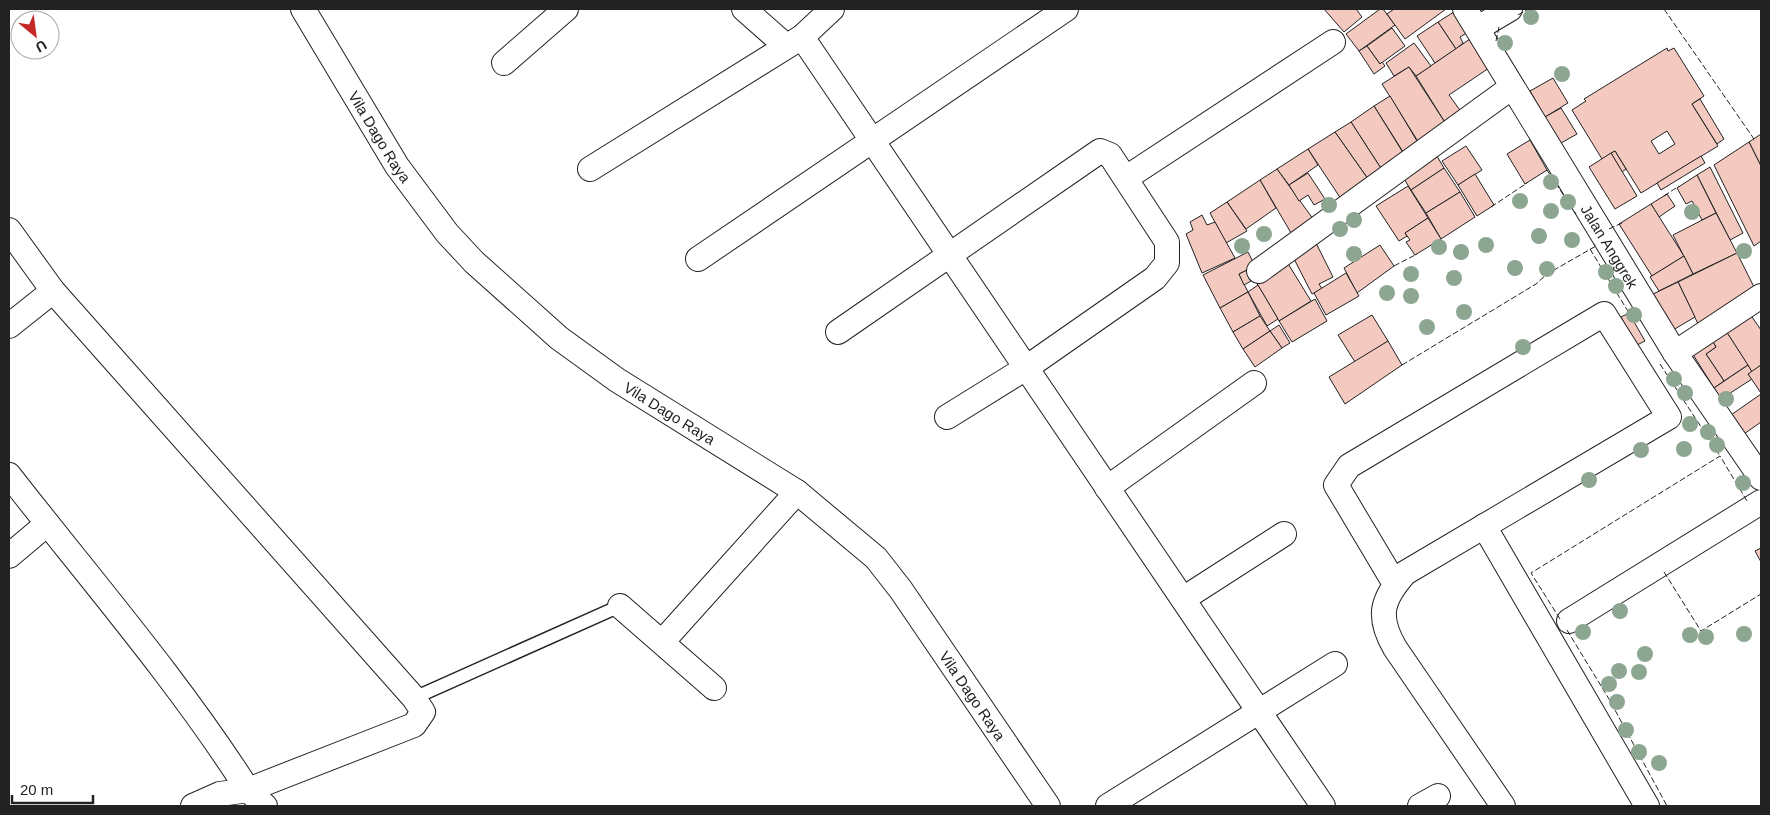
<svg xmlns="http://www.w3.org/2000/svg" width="1770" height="815" font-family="Arial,sans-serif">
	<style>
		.building { fill: #f3c9c0; stroke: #222; fill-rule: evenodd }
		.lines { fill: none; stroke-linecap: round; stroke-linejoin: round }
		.lane-casing { stroke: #222; stroke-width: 15 }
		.street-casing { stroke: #222; stroke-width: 26 }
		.lane { stroke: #fff; stroke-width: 12 }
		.street { stroke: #fff; stroke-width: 24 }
		.fence { stroke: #222; stroke-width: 1; stroke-dasharray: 6 2.5; stroke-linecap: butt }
		.tree { fill: #8da692 }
		.labels { text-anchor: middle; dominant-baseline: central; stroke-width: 4; stroke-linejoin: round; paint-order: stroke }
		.street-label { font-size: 15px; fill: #222; stroke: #fff }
	</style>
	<rect width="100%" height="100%" fill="#fff"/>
	<!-- building -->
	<g class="building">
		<polygon points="1324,9 1356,9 1362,17 1344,32"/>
		<polygon points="1380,9 1383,9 1395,25 1359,51 1346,34"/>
		<polygon points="1394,9 1446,9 1405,39 1387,14"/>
		<polygon points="1457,10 1470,31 1460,37 1463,43 1456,49 1438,22"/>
		<polygon points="1438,22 1456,49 1435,63 1417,36"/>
		<polygon points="1392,28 1405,46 1380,64 1367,46"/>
		<polygon points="1470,39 1489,68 1449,95 1462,113 1446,124 1416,76"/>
		<polygon points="1414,43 1431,66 1416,76 1409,67 1394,76 1386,63"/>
		<polygon points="1367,46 1380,64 1382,62 1385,66 1374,74 1359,51"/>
		<path d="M 1667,48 L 1668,51 L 1674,48 L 1704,96 L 1692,104 L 1718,146 L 1641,193 L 1615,151 L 1602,159 L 1572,110 L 1586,101 L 1584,99 ZM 1667,131 L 1675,144 L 1659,154 L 1651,141 Z"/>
		<polygon points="1409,67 1446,124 1419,143 1382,84"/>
		<polygon points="1553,78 1568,103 1545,117 1530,91"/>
		<polygon points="1390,96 1420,146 1405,155 1374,106"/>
		<polygon points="1700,99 1724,139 1717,144 1692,104"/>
		<polygon points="1374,106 1407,159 1384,173 1351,122"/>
		<polygon points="1561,108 1577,134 1561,143 1545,117"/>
		<polygon points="1351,122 1384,173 1373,186 1335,132"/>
		<polygon points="1335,132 1373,186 1345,205 1308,149"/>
		<polygon points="1761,134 1761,166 1749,142"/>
		<polygon points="1530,140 1547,170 1525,184 1507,154"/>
		<polygon points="1749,142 1761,166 1761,241 1754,246 1714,165"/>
		<polygon points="1466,146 1482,170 1458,185 1442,161"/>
		<polygon points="1308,149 1318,165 1289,185 1277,169"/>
		<polygon points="1434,151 1444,168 1411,190 1401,174"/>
		<polygon points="1615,151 1626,169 1622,172 1611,153"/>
		<polygon points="1611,153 1637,196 1615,209 1589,167"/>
		<polygon points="1701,156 1705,163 1661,190 1657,183"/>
		<polygon points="1710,167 1743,233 1730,240 1697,175"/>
		<polygon points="1444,168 1460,192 1426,213 1411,190"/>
		<polygon points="1277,169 1316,223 1294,238 1260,180"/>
		<polygon points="1308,173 1325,199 1314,205 1308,195 1299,201 1289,185"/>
		<polygon points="1475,174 1494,205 1477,216 1458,185"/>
		<polygon points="1697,175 1716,213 1702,220 1692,201 1686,204 1677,188"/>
		<polygon points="1260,180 1276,208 1246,229 1227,202"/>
		<polygon points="1408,186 1428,218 1405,233 1407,236 1399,241 1376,206"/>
		<polygon points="1460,192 1475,217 1441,239 1426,213"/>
		<polygon points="1667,194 1675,206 1659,217 1651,204"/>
		<polygon points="1227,202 1247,231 1226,243 1210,213"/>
		<polygon points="1651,204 1684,256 1652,276 1619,224"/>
		<polygon points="1716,213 1737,253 1693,274 1673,235"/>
		<polygon points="1202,215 1207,225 1215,222 1235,258 1202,273 1186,234 1193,230 1190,222"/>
		<polygon points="1428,218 1441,239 1415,255 1406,242 1410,240 1405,233"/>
		<polygon points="1315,241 1333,277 1319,284 1322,289 1312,294 1291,253"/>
		<polygon points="1380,245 1394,266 1357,293 1344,268"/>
		<polygon points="1248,252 1255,266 1239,274 1248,292 1220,308 1203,275"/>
		<polygon points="1737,253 1756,291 1700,328 1678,282"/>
		<polygon points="1684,256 1693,274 1659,291 1650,277"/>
		<polygon points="1287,262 1311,301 1279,321 1256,282"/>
		<polygon points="1255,266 1250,276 1251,281 1244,285 1239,274"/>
		<polygon points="1346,273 1359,296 1326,315 1314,293"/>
		<polygon points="1678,282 1695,317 1673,330 1651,295"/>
		<polygon points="1258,285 1278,319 1267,326 1248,292"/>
		<polygon points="1248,292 1260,316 1233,332 1220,308"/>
		<polygon points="1315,299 1327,321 1292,342 1279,321"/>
		<polygon points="1629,313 1645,341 1635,346 1621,317"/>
		<polygon points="1750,314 1761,330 1761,365 1752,372 1726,331"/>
		<polygon points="1372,315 1388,341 1355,362 1338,335"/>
		<polygon points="1260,316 1270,331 1243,349 1233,332"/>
		<polygon points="1279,325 1290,343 1282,348 1270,331"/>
		<polygon points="1270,331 1282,348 1255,367 1243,349"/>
		<polygon points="1726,331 1748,365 1724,381 1706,354 1716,347 1712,340"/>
		<polygon points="1712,340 1716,347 1706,354 1724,381 1714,388 1692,353"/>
		<polygon points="1388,341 1402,365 1345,404 1329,377"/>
		<polygon points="1748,365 1752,372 1748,374 1752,379 1721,399 1714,388"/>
		<polygon points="1761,365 1761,393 1748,374"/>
		<polygon points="1761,394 1761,422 1744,434 1731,415"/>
		<polygon points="1761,548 1761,562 1755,551"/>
	</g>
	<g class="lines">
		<defs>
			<polyline id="lane" points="414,698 620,606"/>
			<g id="street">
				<path id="s1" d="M 303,9 L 397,166 L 447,233 L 474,262 L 559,338 L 617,380 L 797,492 L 876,558 L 901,590 L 1048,806"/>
				<polyline points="744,9 786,46"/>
				<path id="s2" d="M 1465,9 L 1675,353 L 1761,478"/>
				<polyline points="1478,28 1510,9"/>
				<polyline points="802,37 1323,806"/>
				<polyline points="504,63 566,9"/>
				<polyline points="590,169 802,37 832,9"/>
				<polyline points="1126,178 1333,42"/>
				<path d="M 9,230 L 53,291 L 414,698 L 423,712 L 414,725 L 248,790 C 177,679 90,579 9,475"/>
				<polyline points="698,259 1066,9"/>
				<polyline points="1259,271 1512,87"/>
				<polyline points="9,326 53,291"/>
				<polyline points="838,332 1100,151 1110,155 1167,242 1167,263 1155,278 1026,368 947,417"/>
				<polyline points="1675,353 1761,296"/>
				<polyline points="1107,488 1254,383"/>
				<polyline points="1484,526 1647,806"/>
				<polyline points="9,556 47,524"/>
				<path d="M 1395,584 L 1336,485 L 1349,466 L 1604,314 L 1669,417 L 1405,573 C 1381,600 1377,617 1395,648 L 1503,806"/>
				<polyline points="1183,599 1284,534"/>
				<polyline points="620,606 714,688"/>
				<polyline points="1569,621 1761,502"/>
				<polyline points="663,641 797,492"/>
				<polyline points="193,806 220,794 248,790 265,806"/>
				<polyline points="1108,806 1335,664"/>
				<polyline points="1420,806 1438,796"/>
			</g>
		</defs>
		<!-- lane casing -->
		<use href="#lane" class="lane-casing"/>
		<!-- street casing -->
		<use href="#street" class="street-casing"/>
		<!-- lane -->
		<use href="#lane" class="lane"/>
		<!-- street -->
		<use href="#street" class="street"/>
		<!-- fence -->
		<g class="fence">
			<polyline points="1664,9 1754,139 1752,140"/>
			<polyline points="1518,15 1528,9"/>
			<polyline points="1496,41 1499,27"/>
			<polyline points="1546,171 1547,170 1576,214"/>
			<polyline points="1664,196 1679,186"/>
			<polyline points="1491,207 1527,183"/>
			<polyline points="1609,229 1622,223"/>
			<polyline points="1590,249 1629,313"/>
			<polyline points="1394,266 1417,254"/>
			<polyline points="1660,364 1720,456"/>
			<polyline points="1402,365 1536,284 1547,274 1596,246 1595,244"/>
			<polyline points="1664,572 1701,631 1761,594"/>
			<polyline points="1560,619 1531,573 1720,456 1747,501"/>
			<polyline points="1567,630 1609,699 1667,806"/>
		</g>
	</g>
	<!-- trees -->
	<g class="tree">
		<circle cx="1531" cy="17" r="8"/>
		<circle cx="1505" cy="43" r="8"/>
		<circle cx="1562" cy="74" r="8"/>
		<circle cx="1551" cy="182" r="8"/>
		<circle cx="1520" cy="201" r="8"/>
		<circle cx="1568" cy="202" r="8"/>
		<circle cx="1329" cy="205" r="8"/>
		<circle cx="1551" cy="211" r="8"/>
		<circle cx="1692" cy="212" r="8"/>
		<circle cx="1354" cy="220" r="8"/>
		<circle cx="1340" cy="229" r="8"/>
		<circle cx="1264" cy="234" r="8"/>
		<circle cx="1539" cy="236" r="8"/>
		<circle cx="1572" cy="240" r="8"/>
		<circle cx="1486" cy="245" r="8"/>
		<circle cx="1242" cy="246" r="8"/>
		<circle cx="1439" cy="247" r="8"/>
		<circle cx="1744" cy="251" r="8"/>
		<circle cx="1461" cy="252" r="8"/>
		<circle cx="1354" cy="254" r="8"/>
		<circle cx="1515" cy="268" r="8"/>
		<circle cx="1547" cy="269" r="8"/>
		<circle cx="1606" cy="272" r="8"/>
		<circle cx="1411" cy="274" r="8"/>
		<circle cx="1454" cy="278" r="8"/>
		<circle cx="1616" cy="286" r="8"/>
		<circle cx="1387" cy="293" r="8"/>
		<circle cx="1411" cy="296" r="8"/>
		<circle cx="1464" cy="312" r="8"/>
		<circle cx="1634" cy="315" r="8"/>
		<circle cx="1427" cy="327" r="8"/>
		<circle cx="1523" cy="347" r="8"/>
		<circle cx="1674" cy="379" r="8"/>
		<circle cx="1685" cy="393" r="8"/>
		<circle cx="1726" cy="399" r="8"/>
		<circle cx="1690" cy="424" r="8"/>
		<circle cx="1708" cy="432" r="8"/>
		<circle cx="1717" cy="445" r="8"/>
		<circle cx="1684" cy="449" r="8"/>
		<circle cx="1641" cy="450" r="8"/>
		<circle cx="1589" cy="480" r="8"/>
		<circle cx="1743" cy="483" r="8"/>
		<circle cx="1620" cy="611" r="8"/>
		<circle cx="1583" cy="632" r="8"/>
		<circle cx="1744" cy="634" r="8"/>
		<circle cx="1690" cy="635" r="8"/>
		<circle cx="1706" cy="637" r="8"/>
		<circle cx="1645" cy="654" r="8"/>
		<circle cx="1619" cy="671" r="8"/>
		<circle cx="1639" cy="672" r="8"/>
		<circle cx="1609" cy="684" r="8"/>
		<circle cx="1617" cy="702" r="8"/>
		<circle cx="1626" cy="730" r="8"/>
		<circle cx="1639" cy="752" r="8"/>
		<circle cx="1659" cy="763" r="8"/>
	</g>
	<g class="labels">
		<!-- street labels -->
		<g class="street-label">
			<text stroke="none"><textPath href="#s1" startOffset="149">Vila Dago Raya</textPath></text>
			<text stroke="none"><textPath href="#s2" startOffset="278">Jalan Anggrek</textPath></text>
			<text stroke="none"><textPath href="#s1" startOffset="554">Vila Dago Raya</textPath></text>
			<text stroke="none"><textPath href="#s1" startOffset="975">Vila Dago Raya</textPath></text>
		</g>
	</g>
	<!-- border -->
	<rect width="1770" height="815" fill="none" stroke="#222222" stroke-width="20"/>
	<!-- north arrow -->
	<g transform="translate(35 35) rotate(151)"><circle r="24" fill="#ffffff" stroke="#a7a7a7"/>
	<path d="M0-4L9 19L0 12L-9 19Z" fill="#c62828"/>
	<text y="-8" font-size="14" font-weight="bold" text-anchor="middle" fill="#222222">U</text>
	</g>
	<!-- scale -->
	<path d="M12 795v8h81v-8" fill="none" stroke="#222222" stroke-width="2.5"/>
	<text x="20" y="795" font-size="15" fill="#222222" stroke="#ffffff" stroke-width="4" paint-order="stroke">20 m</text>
</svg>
